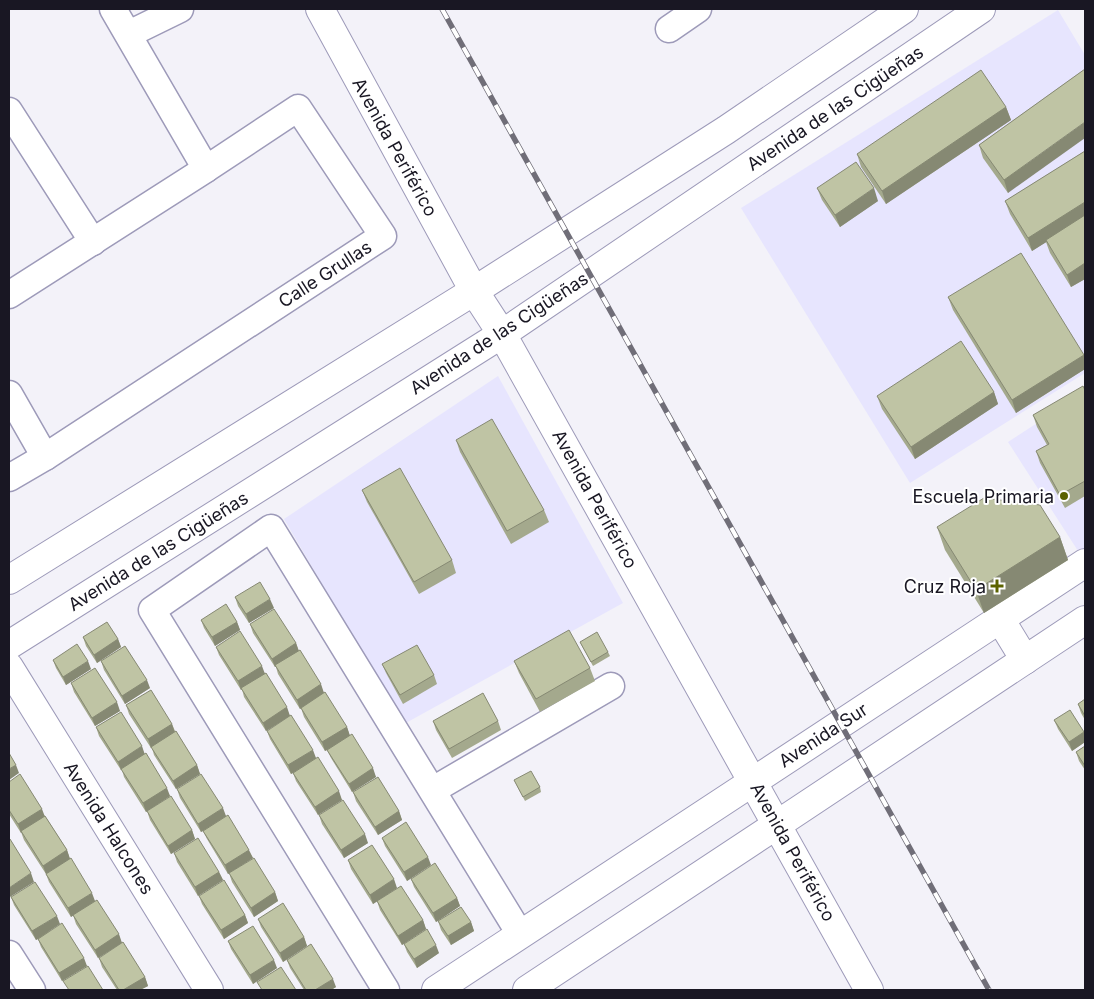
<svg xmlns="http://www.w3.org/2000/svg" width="1094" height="999" font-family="Inter,sans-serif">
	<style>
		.built { fill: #e7e5fe }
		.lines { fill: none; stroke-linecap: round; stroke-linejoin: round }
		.minor-casing { stroke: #9d9ab9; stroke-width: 29 }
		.tertiary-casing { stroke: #9d9ab9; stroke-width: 30 }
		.secondary-casing { stroke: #9d9ab9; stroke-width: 30 }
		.minor { stroke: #fff; stroke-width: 26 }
		.tertiary { stroke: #fff; stroke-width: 28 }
		.secondary { stroke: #fff; stroke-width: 28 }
		.rail-casing { stroke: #706e78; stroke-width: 5.5 }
		.rail { stroke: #fff; stroke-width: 4; stroke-dasharray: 11; stroke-linecap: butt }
		.wall { fill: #a4a98d }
		.shaded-wall { fill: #868973 }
		.building { fill: #bfc4a4; stroke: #868973 }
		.poi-dot { fill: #5b6200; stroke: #fff; stroke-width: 2 }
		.labels { text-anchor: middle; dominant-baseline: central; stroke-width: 4; stroke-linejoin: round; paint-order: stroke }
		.street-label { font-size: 18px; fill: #191723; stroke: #fff }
		.poi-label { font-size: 18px; fill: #191723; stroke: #fff; text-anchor: end }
	</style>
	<rect width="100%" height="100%" fill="#f3f2f9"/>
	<!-- built -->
	<g class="built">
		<polygon points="1058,10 1085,55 1085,373 910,483 741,208"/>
		<polygon points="498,376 623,603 404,724 284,519"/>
		<polygon points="1085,392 1085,551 1080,554 1008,442"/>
	</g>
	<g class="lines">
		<defs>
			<g id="minor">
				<polyline points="669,29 698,9"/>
				<polyline points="129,34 180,9"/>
				<polyline points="9,111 93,242"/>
				<polyline points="9,295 206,169"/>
				<polyline points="9,394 45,457 383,236 298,108 206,169 113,9"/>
				<polyline points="9,478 45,457"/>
				<polyline points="433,790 611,686"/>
				<polyline points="9,954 32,990"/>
				<polyline points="386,990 152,610 271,528 520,934"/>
			</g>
			<g id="tertiary">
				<polyline points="474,291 726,130 904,9"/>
				<polyline points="502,334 981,9"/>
				<polyline points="436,990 754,781"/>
				<polyline points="527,990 778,824"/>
			</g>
			<g id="secondary">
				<polyline points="320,9 474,291 502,334 869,990"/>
				<polyline points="9,580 474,291"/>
				<polyline points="1000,619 1025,660"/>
				<polyline points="9,645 502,334"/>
				<polyline points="9,667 209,990"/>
				<polyline points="754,781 1085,563"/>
				<polyline points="778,824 1085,620"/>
			</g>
		</defs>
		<!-- minor casing -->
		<use href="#minor" class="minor-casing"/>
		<!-- tertiary casing -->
		<use href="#tertiary" class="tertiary-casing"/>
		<!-- secondary casing -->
		<use href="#secondary" class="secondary-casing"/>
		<!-- minor -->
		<use href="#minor" class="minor"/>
		<!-- tertiary -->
		<use href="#tertiary" class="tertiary"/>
		<!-- secondary -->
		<use href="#secondary" class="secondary"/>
		<defs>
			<polyline id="rail" points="442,9 989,990"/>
		</defs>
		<!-- rail casing -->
		<use href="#rail" class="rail-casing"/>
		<!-- rail -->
		<use href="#rail" class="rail"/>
	</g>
	<!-- wall -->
	<g class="wall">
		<polygon points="1085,69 1008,193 983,158 979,145"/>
		<polygon points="1006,107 1011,120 886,204 861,167 857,154"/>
		<polygon points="1085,151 1085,279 1071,287 1050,253 1046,242 1032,251 1010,214 1005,201"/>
		<polygon points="817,188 878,201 840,227 822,200"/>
		<polygon points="948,297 1084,355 1085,360 1085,369 1016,413 953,310"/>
		<polygon points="1085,390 1085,496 1065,508 1040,463 1036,451 1047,445 1037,427 1033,415"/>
		<polygon points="994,392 998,404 915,459 882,409 877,396"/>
		<polygon points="456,440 544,510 549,522 511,544 460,452"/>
		<polygon points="362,490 452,560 456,573 419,594 367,502"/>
		<polygon points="937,527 1060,537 1068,560 984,613 945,550"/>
		<polygon points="235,597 274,608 249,623 238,606"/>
		<polygon points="201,620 237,622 240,630 215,646 204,628"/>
		<polygon points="250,624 296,643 299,651 324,693 300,709 278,674 276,667 275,667 253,633"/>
		<polygon points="83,637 118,639 121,647 97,663 86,646"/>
		<polygon points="580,642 608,652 610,656 593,666 582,646"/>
		<polygon points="216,647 265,673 290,716 266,731 244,697 242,689 241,690 219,655"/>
		<polygon points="53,660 91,669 66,685 56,668"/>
		<polygon points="101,661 150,688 125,704 104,670"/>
		<polygon points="514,661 590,668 595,681 540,712 519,673"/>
		<polygon points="382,664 434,675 437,684 403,704 386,673"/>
		<polygon points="71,683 120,711 95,726 74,692"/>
		<polygon points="1085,699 1085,720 1081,713 1078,704"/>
		<polygon points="126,705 172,724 175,731 197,765 200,774 176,789 154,755 152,748 151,748 129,714"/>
		<polygon points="301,708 347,727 350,736 376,777 352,792 331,758 327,750 325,751 304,717"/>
		<polygon points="1054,720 1084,732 1085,735 1085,742 1072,751 1058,729"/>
		<polygon points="433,721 498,721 501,730 452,758 436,730"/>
		<polygon points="96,727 145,754 170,796 146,812 124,777 122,770 121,770 99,736"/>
		<polygon points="267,731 316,758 342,800 318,815 296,781 293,773 291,774 270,739"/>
		<polygon points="1085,746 1085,770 1079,761 1076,752"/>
		<polygon points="514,780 540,787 541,792 525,801"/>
		<polygon points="9,782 45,816 67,850 70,859 46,874 24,840 21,832 21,833 9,814"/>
		<polygon points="177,789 226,816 253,858 228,874 207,839 203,831 201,832 180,798"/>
		<polygon points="353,792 399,811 402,820 378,835 356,801"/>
		<polygon points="147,811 192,830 195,839 171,854 150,820"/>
		<polygon points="319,815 368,843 344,858 322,824"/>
		<polygon points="382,838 431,865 407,881 385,846"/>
		<polygon points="174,853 219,872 223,880 198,896 177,862"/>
		<polygon points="348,860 397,888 373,904 351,869"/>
		<polygon points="229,873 275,892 278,901 254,917 232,882"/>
		<polygon points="46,874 95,901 122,943 98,958 76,924 73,915 71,917 49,882"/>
		<polygon points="411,879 457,898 460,906 436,922 414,887"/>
		<polygon points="199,896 245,915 248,923 224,939 202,904"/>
		<polygon points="11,897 87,966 62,981 41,947 38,939 36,940 14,905"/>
		<polygon points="377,901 423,920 426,929 402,945 380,910"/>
		<polygon points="258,919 304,937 307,946 283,962 261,927"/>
		<polygon points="438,921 471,922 474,931 451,945 441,930"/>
		<polygon points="228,941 277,968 253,984 231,949"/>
		<polygon points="404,944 439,953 417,968 407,952"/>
		<polygon points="99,958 145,977 148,986 140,990 117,990 102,967"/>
		<polygon points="287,960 336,987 331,990 304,990 290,968"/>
	</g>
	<!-- shaded-wall -->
	<g class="shaded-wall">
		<polygon points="1006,107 1011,120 886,204 882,191"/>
		<polygon points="1085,122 1085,138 1008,193 1004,180"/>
		<polygon points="874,188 878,201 840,227 835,215"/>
		<polygon points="1085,202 1085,218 1032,251 1028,238"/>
		<polygon points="1085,263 1085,279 1071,287 1067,275"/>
		<polygon points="1084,355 1085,360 1085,369 1016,413 1012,400"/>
		<polygon points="994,392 998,404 915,459 911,447"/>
		<polygon points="1060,537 1068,560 984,613 976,590"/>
		<polygon points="270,599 274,608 249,623 246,614"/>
		<polygon points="237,622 240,630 215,646 212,637"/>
		<polygon points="118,639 121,647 97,663 94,655"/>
		<polygon points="296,643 299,652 275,667 272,659"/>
		<polygon points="88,661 91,669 66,685 63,677"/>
		<polygon points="262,666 265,674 241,690 238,681"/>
		<polygon points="147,680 150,688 125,704 122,696"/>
		<polygon points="321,684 324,693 300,709 297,700"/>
		<polygon points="117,702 120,711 95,726 92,718"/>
		<polygon points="287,707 290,716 266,731 263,723"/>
		<polygon points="172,724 175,733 151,748 148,739"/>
		<polygon points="347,727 350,736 325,751 322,742"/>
		<polygon points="1084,732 1085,735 1085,742 1072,751 1069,742"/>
		<polygon points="142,746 145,755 121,770 118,762"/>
		<polygon points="313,750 316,758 291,774 288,765"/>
		<polygon points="16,765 19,773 9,780 9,769"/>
		<polygon points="197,765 200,774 176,789 173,781"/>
		<polygon points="373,768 376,777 352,792 349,784"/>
		<polygon points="167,788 170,796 146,812 143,803"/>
		<polygon points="339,791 342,800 318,815 315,807"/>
		<polygon points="223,808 226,816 201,832 198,824"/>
		<polygon points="42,809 45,817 21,833 18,824"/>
		<polygon points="399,811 402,820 378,835 375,827"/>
		<polygon points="192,830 195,839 171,854 168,846"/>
		<polygon points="365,834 368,843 344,858 341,850"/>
		<polygon points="67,850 70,859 46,874 43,866"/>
		<polygon points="249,850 253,858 228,874 225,865"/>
		<polygon points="428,857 431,865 407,881 404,872"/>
		<polygon points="219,872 223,880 198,896 195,887"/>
		<polygon points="31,873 34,882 10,897 9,893 9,888"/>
		<polygon points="394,879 397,888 373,904 370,895"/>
		<polygon points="275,892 278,901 254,917 251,908"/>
		<polygon points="92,893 95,901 71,917 68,908"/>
		<polygon points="457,898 460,906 436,922 433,913"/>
		<polygon points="245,915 248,923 224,939 221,930"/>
		<polygon points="57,916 60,924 36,940 32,931"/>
		<polygon points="423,920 426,929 402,945 398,936"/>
		<polygon points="471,922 474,931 451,945 448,936"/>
		<polygon points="119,934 122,943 98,958 95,950"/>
		<polygon points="304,937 307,946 283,962 280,953"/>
		<polygon points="436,945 439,953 417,968 414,959"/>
		<polygon points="84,958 87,966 62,981 59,973"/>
		<polygon points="274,960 277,968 253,984 250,975"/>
		<polygon points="145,977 148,986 140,990 123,990"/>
		<polygon points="333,979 336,987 331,990 315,990"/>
	</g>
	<!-- building -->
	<g class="building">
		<polygon points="1085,69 1085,122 1004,180 979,145"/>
		<polygon points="981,70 1006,107 882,191 857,154"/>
		<polygon points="1085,151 1085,202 1028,238 1005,201"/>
		<polygon points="856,162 874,188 835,215 817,188"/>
		<polygon points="1085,215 1085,263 1067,275 1046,240"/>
		<polygon points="1021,253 1084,355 1012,400 948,297"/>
		<polygon points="961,341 994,392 911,447 877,396"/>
		<polygon points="1083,386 1085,390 1085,481 1060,495 1036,451 1049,444 1033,415"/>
		<polygon points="492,419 544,510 507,531 456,440"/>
		<polygon points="400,468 452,560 414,582 362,490"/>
		<polygon points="984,498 1040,505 1060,537 976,590 937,527"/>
		<polygon points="260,582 270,599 246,614 235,597"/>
		<polygon points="226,604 237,622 212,637 201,620"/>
		<polygon points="274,609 296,643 272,659 250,624"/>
		<polygon points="107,622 118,639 94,655 83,637"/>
		<polygon points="569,630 590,668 536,699 514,661"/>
		<polygon points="240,631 262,666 238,681 216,647"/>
		<polygon points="597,632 608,652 591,662 580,642"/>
		<polygon points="77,644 88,661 63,677 53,660"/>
		<polygon points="417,645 434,675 400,695 382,664"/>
		<polygon points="125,646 147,680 122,696 101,661"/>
		<polygon points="300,650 321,684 297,700 275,665"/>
		<polygon points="95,668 117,702 92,718 71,683"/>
		<polygon points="266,673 287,707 263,723 241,688"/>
		<polygon points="151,690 172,724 148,739 126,705"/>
		<polygon points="325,692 347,727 322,742 301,708"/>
		<polygon points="483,693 498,721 449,749 433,721"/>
		<polygon points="1085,699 1085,716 1078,704"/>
		<polygon points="1070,710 1084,732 1069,742 1054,720"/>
		<polygon points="121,712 142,746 118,762 96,727"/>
		<polygon points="291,715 313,750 288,765 267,731"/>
		<polygon points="176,731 197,765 173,781 151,747"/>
		<polygon points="352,734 373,768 349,784 327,750"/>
		<polygon points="1085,746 1085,766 1076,752"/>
		<polygon points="9,753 16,765 9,769"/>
		<polygon points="146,753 167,788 143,803 121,769"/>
		<polygon points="318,757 339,791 315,807 293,773"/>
		<polygon points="531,771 540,787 523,797 514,780"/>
		<polygon points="20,774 42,809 18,824 9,810 9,782"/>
		<polygon points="201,774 223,808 198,824 177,789"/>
		<polygon points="378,777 399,811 375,827 353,792"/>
		<polygon points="171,796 192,830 168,846 147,811"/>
		<polygon points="343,800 365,834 341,850 319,815"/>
		<polygon points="228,815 249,850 225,865 203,831"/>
		<polygon points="45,816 67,850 43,866 21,831"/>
		<polygon points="406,822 428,857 404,872 382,838"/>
		<polygon points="198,838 219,872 195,887 174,853"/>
		<polygon points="9,839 10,839 31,873 9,888"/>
		<polygon points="372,845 394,879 370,895 348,860"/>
		<polygon points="71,858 92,893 68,908 46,874"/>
		<polygon points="254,858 275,892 251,908 229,873"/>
		<polygon points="435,863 457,898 433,913 411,879"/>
		<polygon points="224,880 245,915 221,930 199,896"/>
		<polygon points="35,882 57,916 32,931 11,897"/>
		<polygon points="401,886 423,920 398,936 377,901"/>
		<polygon points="97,900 119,934 95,950 73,915"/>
		<polygon points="283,903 304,937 280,953 258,919"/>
		<polygon points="461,907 471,922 448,936 438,921"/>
		<polygon points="62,923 84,958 59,973 38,939"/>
		<polygon points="253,926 274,960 250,975 228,941"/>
		<polygon points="427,929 436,945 414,959 404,944"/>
		<polygon points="123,942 145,977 123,990 119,990 99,958"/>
		<polygon points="311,944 333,979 315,990 306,990 287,960"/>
		<polygon points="88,966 103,990 69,990 63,981"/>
		<polygon points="281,967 296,990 262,990 257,982"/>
	</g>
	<!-- markers -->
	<g class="poi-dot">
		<circle cx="1064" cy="496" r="5"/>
		<path d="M994.5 578.5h5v5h5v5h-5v5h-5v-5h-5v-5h5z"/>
	</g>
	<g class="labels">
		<!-- street labels -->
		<g class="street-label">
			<text transform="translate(835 108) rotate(-34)">Avenida de las Cigüeñas</text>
			<text transform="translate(395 147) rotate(61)">Avenida Periférico</text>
			<text transform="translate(325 274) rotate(-33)">Calle Grullas</text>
			<text transform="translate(499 333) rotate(-33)">Avenida de las Cigüeñas</text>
			<text transform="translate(595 499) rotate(61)">Avenida Periférico</text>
			<text transform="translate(158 551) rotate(-32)">Avenida de las Cigüeñas</text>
			<text transform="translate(823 735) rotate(-33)">Avenida Sur</text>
			<text transform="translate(109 828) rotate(58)">Avenida Halcones</text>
			<text transform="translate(793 852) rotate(61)">Avenida Periférico</text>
		</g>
		<!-- poi labels -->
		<g class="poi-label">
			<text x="1054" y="496">Escuela Primaria</text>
			<text x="986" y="586">Cruz Roja</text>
		</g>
	</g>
	<!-- border -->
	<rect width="1094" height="999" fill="none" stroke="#191723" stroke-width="20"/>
</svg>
